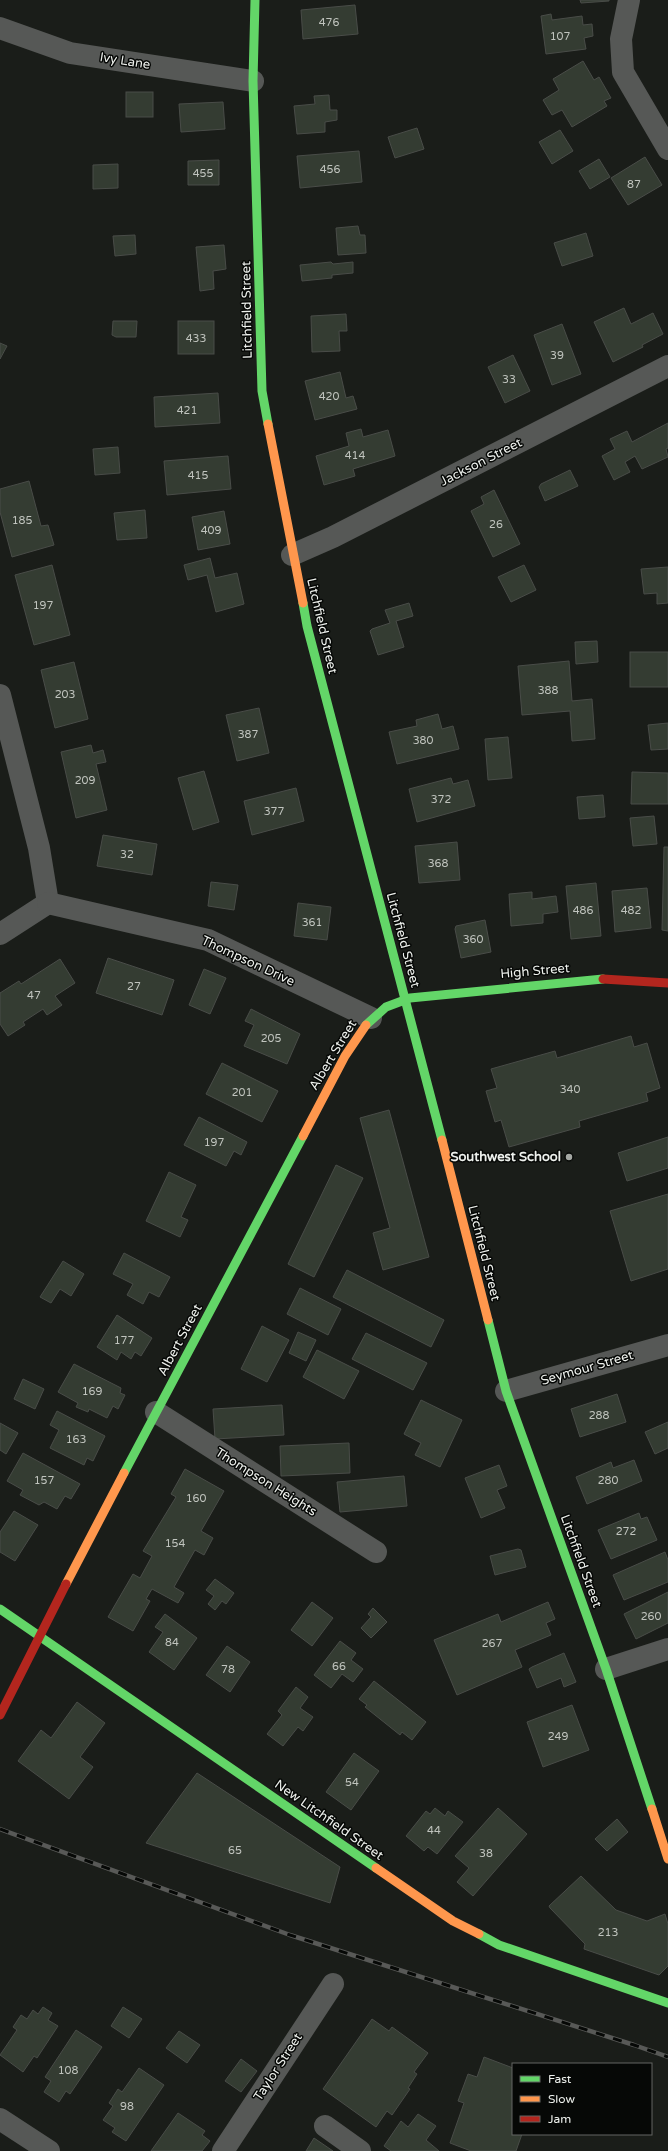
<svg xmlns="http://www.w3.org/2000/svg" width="668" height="2151" font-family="'Varela Round',sans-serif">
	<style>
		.building { fill: #343c32; stroke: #494c48 }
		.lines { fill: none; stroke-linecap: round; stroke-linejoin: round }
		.street { stroke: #565856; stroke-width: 22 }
		.fast { stroke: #63d668; stroke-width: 9 }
		.slow { stroke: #ff974d; stroke-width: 9 }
		.jam { stroke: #b3261e; stroke-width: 9 }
		.rail-casing { stroke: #585957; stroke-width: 4.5 }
		.rail { stroke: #060806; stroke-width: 3; stroke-dasharray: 9; stroke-linecap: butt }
		.poi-dot { fill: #a4a7a3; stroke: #060806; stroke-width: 1.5 }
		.labels { text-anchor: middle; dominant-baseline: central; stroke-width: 3; stroke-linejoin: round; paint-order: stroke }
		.number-label { font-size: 11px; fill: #c0c4be }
		.street-label { font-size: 13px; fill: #eef1ed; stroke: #060806 }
		.poi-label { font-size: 13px; font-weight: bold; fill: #eef1ed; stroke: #060806; text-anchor: end }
	</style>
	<rect width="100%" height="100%" fill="#1a1d19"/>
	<!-- building -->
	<g class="building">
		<polygon points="580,0 609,0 609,1 581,3"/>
		<polygon points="355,5 358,34 303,39 301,10"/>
		<polygon points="551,14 552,20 582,16 583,25 592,24 593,36 584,38 586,49 546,54 541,16"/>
		<polygon points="583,61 594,80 599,77 611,98 604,101 607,106 572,127 562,110 552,115 543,100 559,90 553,79"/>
		<rect x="126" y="92" width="27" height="25"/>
		<polygon points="329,95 330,110 337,110 337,120 325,122 325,132 297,134 294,106 315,104 314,96"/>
		<polygon points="223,102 225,129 181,132 179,104"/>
		<polygon points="417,128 424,149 395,158 388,137"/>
		<polygon points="560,130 573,151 552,164 539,142"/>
		<polygon points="359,151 362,182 300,188 297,156"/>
		<polygon points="645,157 662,185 628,205 611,178"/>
		<polygon points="599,159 610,177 590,189 579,171"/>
		<polygon points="219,160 219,185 188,185 188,161"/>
		<polygon points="118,164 118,188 93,189 93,165"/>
		<polygon points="358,226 360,235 365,235 366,253 338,255 336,228"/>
		<polygon points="586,233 593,256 562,266 554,243"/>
		<polygon points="135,235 136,254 115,256 113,236"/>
		<polygon points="224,245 226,269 213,271 214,289 200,291 196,247"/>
		<polygon points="331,262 333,264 353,262 353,273 332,275 332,278 302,281 300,265"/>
		<polygon points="624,308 631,324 653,313 663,334 642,345 643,347 613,362 594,322"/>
		<polygon points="346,314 347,331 339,331 340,351 312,352 311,316"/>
		<polygon points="113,321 137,321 136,337 116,337 112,335"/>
		<rect x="178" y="321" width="36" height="33"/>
		<polygon points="562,324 581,374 552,385 534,335"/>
		<polygon points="0,343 7,346 0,359"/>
		<polygon points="513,355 530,391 505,403 488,367"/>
		<polygon points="340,372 346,398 353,396 357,409 315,420 305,381"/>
		<polygon points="218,393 220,423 155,427 154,397"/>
		<polygon points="668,423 668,448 666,449 668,457 642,469 635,456 625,462 630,472 614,480 602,456 615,449 610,439 627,431 632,442"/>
		<polygon points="361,429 363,437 388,430 395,456 353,469 355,476 324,485 316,456 349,446 346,433"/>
		<polygon points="118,447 120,473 95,475 93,449"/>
		<polygon points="228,456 231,489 167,495 164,461"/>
		<polygon points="570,470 578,486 545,501 539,487 541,484"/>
		<polygon points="29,481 41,526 48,525 54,545 12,557 0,512 0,489"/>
		<polygon points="494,490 520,544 493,557 471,511 484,504 481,497"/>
		<polygon points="145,510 147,538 117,540 114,513"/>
		<polygon points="224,511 230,544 198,550 192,517"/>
		<polygon points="210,558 215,578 237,573 244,604 216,612 207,575 188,580 184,565"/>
		<polygon points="52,565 70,635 34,645 15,575"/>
		<polygon points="524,565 536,590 511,602 498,577"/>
		<polygon points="668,567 668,603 657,604 657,593 644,594 641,569"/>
		<polygon points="409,603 413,616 396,621 404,647 378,655 370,631 372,629 390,623 385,610"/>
		<polygon points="597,641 598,662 576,664 575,642"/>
		<rect x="630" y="652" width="38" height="35"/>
		<polygon points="569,661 572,701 592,699 595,739 572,741 570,711 522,715 518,666"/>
		<polygon points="74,662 88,719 55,728 41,670"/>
		<polygon points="259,708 269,753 237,761 226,715"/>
		<polygon points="438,714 442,729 453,726 459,749 397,764 389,732 417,726 416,720"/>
		<polygon points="668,723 668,749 651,750 648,725"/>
		<polygon points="508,737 512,778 488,780 485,739"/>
		<polygon points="91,745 93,753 103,750 106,762 96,764 107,810 76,818 61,752"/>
		<polygon points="204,771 219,822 193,830 178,778"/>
		<polygon points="632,772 668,773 668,804 631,804"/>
		<polygon points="451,778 453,784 468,780 475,806 417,822 409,789"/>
		<polygon points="296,788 304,821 252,835 244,801"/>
		<polygon points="603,795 605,817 579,819 577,797"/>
		<polygon points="654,816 657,844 633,846 630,818"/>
		<polygon points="103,835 157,844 152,875 97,866"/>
		<polygon points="457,842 460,880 419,883 415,846"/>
		<polygon points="664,847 668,847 668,931 662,930"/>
		<polygon points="211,882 238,885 234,910 208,906"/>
		<polygon points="596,883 601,936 571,939 566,886"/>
		<polygon points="647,888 651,928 615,932 612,891"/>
		<polygon points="532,892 532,899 556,896 558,912 543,914 543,923 511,926 509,894"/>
		<polygon points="298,903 331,907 327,940 294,936"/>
		<polygon points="485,920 491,952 461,958 455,929 456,926"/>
		<polygon points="108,958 174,980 162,1015 96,993"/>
		<polygon points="60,959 75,983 55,996 62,1005 47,1015 43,1009 23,1022 25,1025 8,1036 0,1024 0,993 19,981 21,984"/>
		<polygon points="204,969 226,978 210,1014 189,1005"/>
		<polygon points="251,1009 300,1034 287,1064 244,1046 254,1025 245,1021"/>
		<polygon points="631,1036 634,1047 647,1043 660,1088 646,1093 648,1101 579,1121 580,1127 509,1147 501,1120 495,1122 486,1091 497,1088 491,1069 555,1051 557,1058"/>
		<polygon points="222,1063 278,1091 262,1122 206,1094"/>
		<polygon points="389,1110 429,1257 383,1270 373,1233 390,1228 360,1118"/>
		<polygon points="199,1117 247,1142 241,1155 234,1151 226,1166 184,1145"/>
		<polygon points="668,1137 668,1168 627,1181 618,1153"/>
		<polygon points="336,1165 363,1178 314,1277 288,1264"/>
		<polygon points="169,1172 196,1185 181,1217 188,1220 180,1237 146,1221"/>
		<polygon points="668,1194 668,1269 631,1281 610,1211"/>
		<polygon points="124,1253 170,1277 159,1297 149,1292 143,1304 127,1295 133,1284 113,1274"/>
		<polygon points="63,1261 84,1274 71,1296 60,1289 51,1303 40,1297"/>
		<polygon points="347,1270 444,1320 431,1347 333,1297"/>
		<polygon points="300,1288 341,1309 328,1335 287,1314"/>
		<polygon points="117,1315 152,1338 141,1356 135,1352 131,1359 121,1352 117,1360 97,1347"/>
		<polygon points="262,1326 289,1340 267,1382 241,1369"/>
		<polygon points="298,1332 316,1340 306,1361 289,1353"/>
		<polygon points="366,1333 427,1363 413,1390 352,1359"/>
		<polygon points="317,1350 359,1371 344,1399 303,1377"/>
		<polygon points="74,1364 121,1388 120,1393 125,1395 118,1409 113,1406 107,1418 89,1409 88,1412 76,1407 78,1403 58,1392"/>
		<polygon points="23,1379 44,1389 35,1409 14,1399"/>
		<polygon points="617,1394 626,1422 580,1437 571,1409"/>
		<polygon points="421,1400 462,1420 440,1467 415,1455 421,1443 404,1434"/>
		<polygon points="282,1405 284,1435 215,1439 213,1409"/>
		<polygon points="57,1411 105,1436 93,1461 87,1458 84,1465 50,1448 59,1430 50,1425"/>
		<polygon points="668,1422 668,1448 655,1454 645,1432"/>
		<polygon points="0,1423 18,1433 6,1454 0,1450"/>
		<polygon points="349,1443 350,1473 281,1476 280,1446"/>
		<polygon points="23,1453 80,1484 71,1499 65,1496 57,1509 44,1502 39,1505 20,1495 23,1490 7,1481"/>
		<polygon points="634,1460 642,1481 587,1504 576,1477 611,1462 613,1468"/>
		<polygon points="499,1465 507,1486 497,1490 505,1508 481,1518 465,1478"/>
		<polygon points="185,1469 224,1491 201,1531 213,1538 204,1555 195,1550 174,1587 184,1593 178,1603 152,1589 146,1599 150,1601 133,1631 108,1617 133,1574 140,1578 152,1556 143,1551 176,1497 171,1494"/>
		<polygon points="404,1476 407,1506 340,1512 337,1482"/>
		<polygon points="14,1511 38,1525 15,1561 0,1552 0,1532"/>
		<polygon points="639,1513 641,1519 647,1517 657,1540 611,1559 598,1530"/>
		<polygon points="518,1549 521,1550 526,1567 495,1575 490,1556"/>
		<polygon points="665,1552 668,1560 668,1582 624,1600 613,1575"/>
		<polygon points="215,1579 234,1593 226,1604 222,1601 215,1610 208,1604 214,1596 206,1590"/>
		<polygon points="668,1592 668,1623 636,1639 624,1614"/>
		<polygon points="312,1602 333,1618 312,1646 291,1630"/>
		<polygon points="548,1602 555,1619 546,1623 551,1635 515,1650 522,1667 457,1695 434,1640 498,1614 501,1622"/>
		<polygon points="373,1608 387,1622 371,1638 361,1628 371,1617 368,1614"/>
		<polygon points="165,1614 197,1638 174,1670 149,1652 163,1632 155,1627"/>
		<polygon points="340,1641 356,1653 351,1660 363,1669 353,1682 342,1674 331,1688 314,1675"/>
		<polygon points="227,1646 250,1662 230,1692 206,1675"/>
		<polygon points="564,1653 576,1682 564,1687 561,1678 537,1688 529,1669 532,1667"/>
		<polygon points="374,1681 426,1722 412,1740 402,1732 400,1735 365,1707 367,1705 359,1699"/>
		<polygon points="296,1687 308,1697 300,1708 313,1717 303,1731 298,1727 283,1746 267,1734 282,1715 278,1711"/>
		<polygon points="77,1702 105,1723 80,1757 93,1767 69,1799 18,1761 41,1730 51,1738"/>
		<polygon points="572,1705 589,1750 543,1767 527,1722"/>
		<polygon points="354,1753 379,1771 351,1810 326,1792"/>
		<polygon points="197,1773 340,1867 330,1903 146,1843"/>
		<polygon points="435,1808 445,1816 448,1811 463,1822 437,1854 428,1847 424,1851 406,1836 426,1811 430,1814"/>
		<polygon points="498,1808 527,1834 473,1896 457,1882 469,1868 455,1856"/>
		<polygon points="617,1819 628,1832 607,1851 595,1839"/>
		<polygon points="581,1876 616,1910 647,1921 665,1914 668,1924 668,1966 659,1975 584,1949 585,1944 550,1908 549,1906"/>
		<polygon points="43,2007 52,2013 48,2020 58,2026 37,2058 34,2056 23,2072 0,2055 17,2030 13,2027 21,2015 27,2019 33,2010 38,2014"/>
		<polygon points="123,2007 142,2019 129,2038 111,2026"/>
		<polygon points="372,2019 389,2031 392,2027 428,2053 414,2072 417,2074 408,2088 410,2089 392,2115 387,2111 376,2127 323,2089"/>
		<polygon points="76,2030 102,2047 70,2094 66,2091 59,2102 44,2092 51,2081 45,2077"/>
		<polygon points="179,2031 200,2045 187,2063 166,2048"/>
		<polygon points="484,2057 513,2068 513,2134 522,2134 516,2151 471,2151 450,2143 464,2103 458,2101 468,2074 477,2077"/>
		<polygon points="241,2059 257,2071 241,2092 225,2081"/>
		<polygon points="139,2068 164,2085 126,2141 112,2132 115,2128 103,2120 113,2106 109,2103 118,2089 122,2092"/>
		<polygon points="178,2113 205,2131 202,2135 210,2141 202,2151 151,2151"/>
		<polygon points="418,2114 436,2126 426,2140 439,2151 391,2151 384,2146 401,2121 408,2127"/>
		<polygon points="314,2138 333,2151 306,2151"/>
	</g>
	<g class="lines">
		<!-- street -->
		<g class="street">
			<polyline points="629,0 621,39 623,72 668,149"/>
			<polyline points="0,28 70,53 253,81"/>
			<polyline points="292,555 333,537 668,366"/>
			<polyline points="0,695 39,848 48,903 0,934"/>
			<polyline points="48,903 208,940 371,1018"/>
			<polyline points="506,1391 668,1345"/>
			<polyline points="156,1412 376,1552"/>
			<polyline points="606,1669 668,1649"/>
			<polyline points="0,2119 49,2151"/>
			<polyline points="325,2126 360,2151"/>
			<polyline points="223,2151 333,1984"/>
		</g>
		<!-- fast -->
		<g class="fast">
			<polyline points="255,0 253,81 262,391 268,424"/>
			<polyline points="303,603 307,626 442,1140"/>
			<polyline points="366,1025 386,1007 410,998 603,979"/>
			<polyline points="488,1320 506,1391 606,1669 652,1809"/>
			<polyline points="124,1473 303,1136"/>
			<polyline points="0,1609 376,1868"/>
			<polyline points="479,1934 499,1945 668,2003"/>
		</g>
		<!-- slow -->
		<g class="slow">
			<polyline points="268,424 303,603"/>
			<polyline points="303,1136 345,1056 366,1025"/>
			<polyline points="442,1140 488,1320"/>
			<polyline points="66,1584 124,1473"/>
			<polyline points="652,1809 668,1859"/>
			<polyline points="376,1868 453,1921 479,1934"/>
		</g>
		<!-- jam -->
		<g class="jam">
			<polyline points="603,979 668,983"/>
			<polyline points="0,1715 66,1584"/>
		</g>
		<defs>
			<polyline id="rail" points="0,1829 290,1935 634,2045 668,2057"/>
		</defs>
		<!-- rail casing -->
		<use href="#rail" class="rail-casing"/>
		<!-- rail -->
		<use href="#rail" class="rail"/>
	</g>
	<!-- markers -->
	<circle class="poi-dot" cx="569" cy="1157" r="4"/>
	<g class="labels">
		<!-- number labels -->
		<g class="number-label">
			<text x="329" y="22">476</text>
			<text x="560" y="36">107</text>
			<text x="330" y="169">456</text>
			<text x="203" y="173">455</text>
			<text x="634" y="184">87</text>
			<text x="196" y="338">433</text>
			<text x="557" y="355">39</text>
			<text x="509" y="379">33</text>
			<text x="329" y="396">420</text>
			<text x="187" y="410">421</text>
			<text x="355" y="455">414</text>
			<text x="198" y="475">415</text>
			<text x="22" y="520">185</text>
			<text x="496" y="524">26</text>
			<text x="211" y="530">409</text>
			<text x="43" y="605">197</text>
			<text x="548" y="690">388</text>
			<text x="65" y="694">203</text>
			<text x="248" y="734">387</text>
			<text x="423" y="740">380</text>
			<text x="85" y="780">209</text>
			<text x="441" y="799">372</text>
			<text x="274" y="811">377</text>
			<text x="127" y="854">32</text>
			<text x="438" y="863">368</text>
			<text x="583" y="910">486</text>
			<text x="631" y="910">482</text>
			<text x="312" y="922">361</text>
			<text x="473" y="939">360</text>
			<text x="134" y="986">27</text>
			<text x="34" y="995">47</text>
			<text x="271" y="1038">205</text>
			<text x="570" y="1089">340</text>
			<text x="242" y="1092">201</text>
			<text x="214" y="1142">197</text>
			<text x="124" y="1340">177</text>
			<text x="92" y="1391">169</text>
			<text x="599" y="1415">288</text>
			<text x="76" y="1439">163</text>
			<text x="44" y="1480">157</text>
			<text x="608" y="1480">280</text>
			<text x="196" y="1498">160</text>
			<text x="626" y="1531">272</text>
			<text x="175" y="1543">154</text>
			<text x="651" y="1616">260</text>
			<text x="172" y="1642">84</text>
			<text x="492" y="1643">267</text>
			<text x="339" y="1666">66</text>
			<text x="228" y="1669">78</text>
			<text x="558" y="1736">249</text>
			<text x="352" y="1782">54</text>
			<text x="434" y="1830">44</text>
			<text x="235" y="1850">65</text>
			<text x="486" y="1853">38</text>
			<text x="608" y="1932">213</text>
			<text x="68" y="2070">108</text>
			<text x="127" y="2106">98</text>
		</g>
		<!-- street labels -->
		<g class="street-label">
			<text transform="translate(125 61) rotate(9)">Ivy Lane</text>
			<text transform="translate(247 310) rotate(-91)">Litchfield Street</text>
			<text transform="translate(481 462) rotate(-27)">Jackson Street</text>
			<text transform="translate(322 626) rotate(77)">Litchfield Street</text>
			<text transform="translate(403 940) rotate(75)">Litchfield Street</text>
			<text transform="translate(248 961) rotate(25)">Thompson Drive</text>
			<text transform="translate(535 971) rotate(-5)">High Street</text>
			<text transform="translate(333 1055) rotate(-59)">Albert Street</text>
			<text transform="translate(484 1253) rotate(76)">Litchfield Street</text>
			<text transform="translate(180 1340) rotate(-62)">Albert Street</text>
			<text transform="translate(587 1368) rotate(-16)">Seymour Street</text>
			<text transform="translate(266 1482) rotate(32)">Thompson Heights</text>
			<text transform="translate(581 1561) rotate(70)">Litchfield Street</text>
			<text transform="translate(329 1820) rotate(35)">New Litchfield Street</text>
			<text transform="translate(278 2067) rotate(-57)">Taylor Street</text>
		</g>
		<!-- poi labels -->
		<g class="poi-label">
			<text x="561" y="1157">Southwest School</text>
		</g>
	</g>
	<!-- legend -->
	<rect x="512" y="2063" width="140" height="72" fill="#060806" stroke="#636562"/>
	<rect x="520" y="2076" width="20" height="6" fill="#63d668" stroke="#636562"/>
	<text x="548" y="2083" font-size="12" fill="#eef1ed">Fast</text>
	<rect x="520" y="2096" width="20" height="6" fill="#ff974d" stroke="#636562"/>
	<text x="548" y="2103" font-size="12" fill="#eef1ed">Slow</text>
	<rect x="520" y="2116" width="20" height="6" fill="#b3261e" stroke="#636562"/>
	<text x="548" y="2123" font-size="12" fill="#eef1ed">Jam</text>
</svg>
